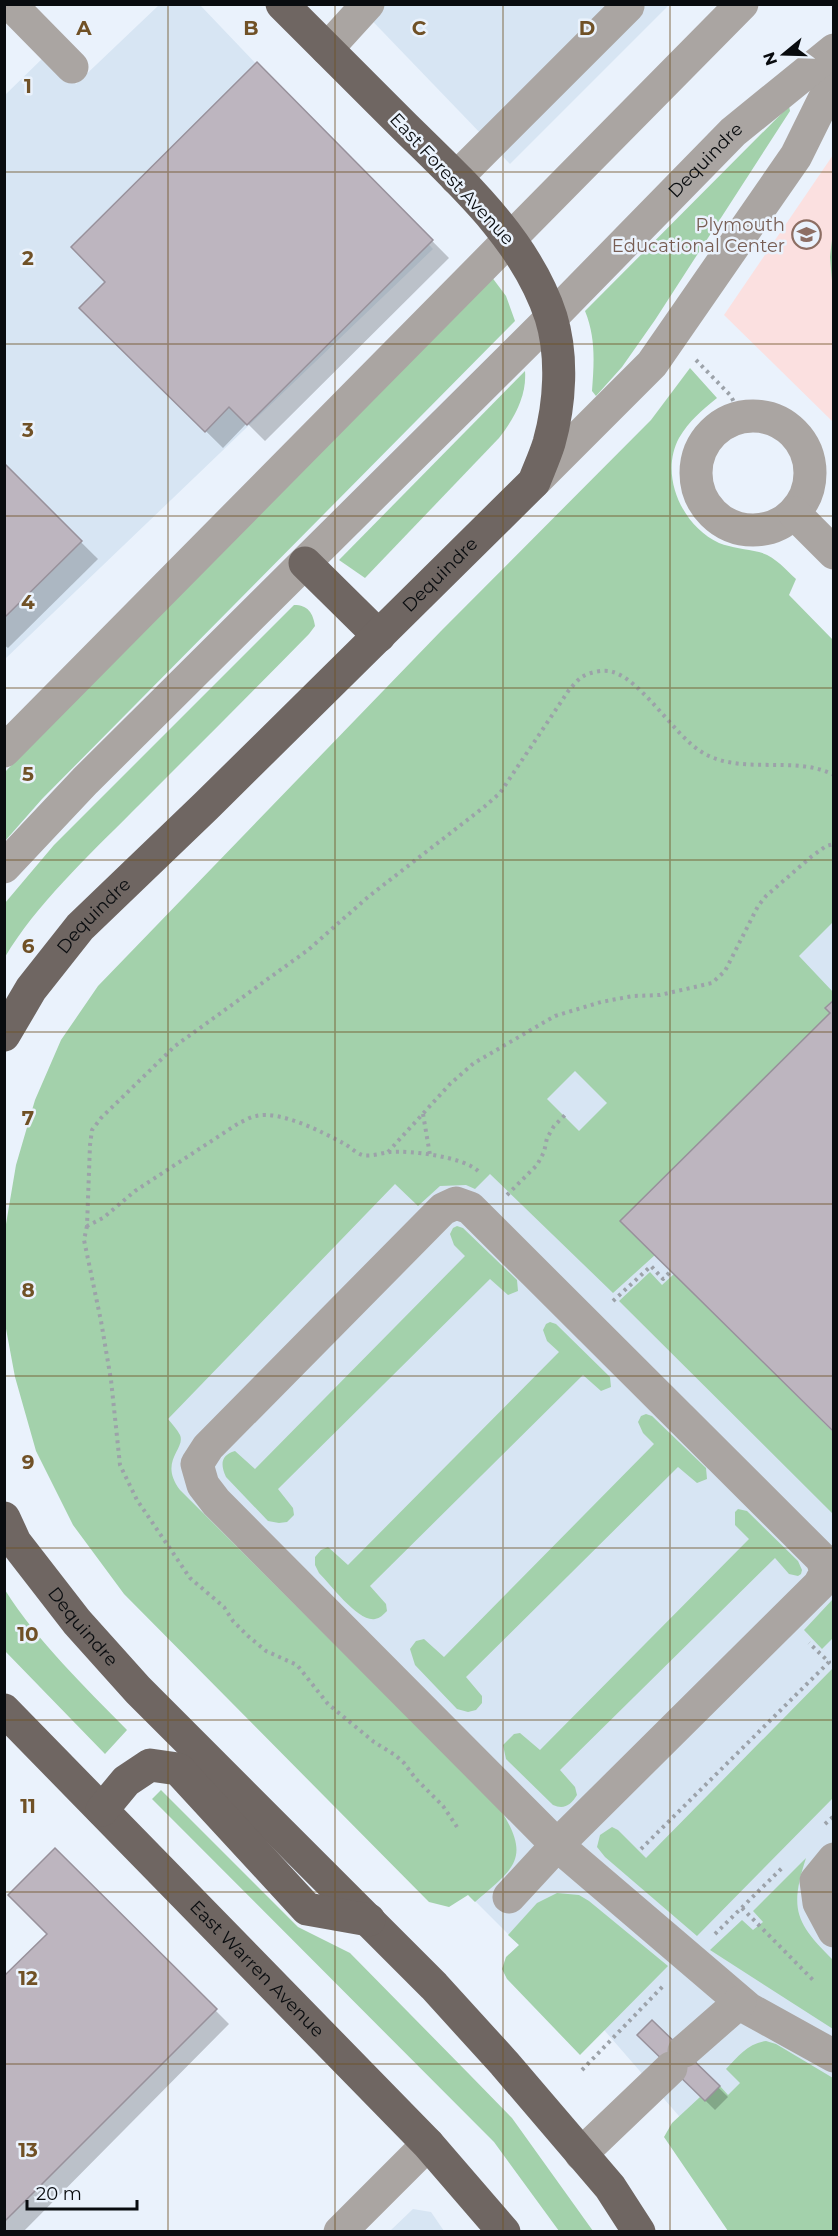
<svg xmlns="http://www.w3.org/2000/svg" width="838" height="2236" font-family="Montserrat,sans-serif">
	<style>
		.built { fill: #d7e5f3 }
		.education { fill: #fbe0e0 }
		.green { fill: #a3d1ab; fill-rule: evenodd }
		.shadow { fill: #0003 }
		.building { fill: #bdb5bf; stroke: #98919b; stroke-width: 1.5 }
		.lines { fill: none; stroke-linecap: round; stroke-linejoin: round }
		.path { stroke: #9ca2a9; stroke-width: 4; stroke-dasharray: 3 4.5; stroke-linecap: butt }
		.minor { stroke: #aaa5a2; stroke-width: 33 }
		.major { stroke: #6f6662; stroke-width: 33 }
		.grid { fill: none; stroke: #705126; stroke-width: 1.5; stroke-opacity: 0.55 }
		.labels { text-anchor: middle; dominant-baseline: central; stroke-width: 5; stroke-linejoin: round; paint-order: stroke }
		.street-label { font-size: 18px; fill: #090c0f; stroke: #eaf2fc }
		.education-label { font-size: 18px; fill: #785e54; stroke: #eaf2fc; text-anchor: end }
		.grid-label { font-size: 20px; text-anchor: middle; font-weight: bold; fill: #705126; stroke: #eaf2fc; stroke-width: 5; stroke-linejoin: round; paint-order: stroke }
	</style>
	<rect width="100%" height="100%" fill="#eaf2fc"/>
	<!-- built -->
	<g class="built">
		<polygon points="159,5 200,5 433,249 5,659 5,95 47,54 76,84"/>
		<polygon points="357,5 669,5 510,164"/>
		<polygon points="833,640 833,2231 692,2131 605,2031 212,1638 87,1487"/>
		<polygon points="413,2209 431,2212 444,2231 390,2231"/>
	</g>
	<!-- education -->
	<polygon class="education" points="833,155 833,422 724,315"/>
	<!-- green -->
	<g class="green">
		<path d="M 789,106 L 790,111 L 655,320 L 622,367 L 596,396 L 592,391 C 594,363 596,338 585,311 Z"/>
		<polygon points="833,231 833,293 830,257"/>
		<polygon points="488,272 506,296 515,321 42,799 5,841 5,772"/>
		<path d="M 690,368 L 717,398 C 702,410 689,421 679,438 C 659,475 682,526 719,543 C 732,548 746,549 759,552 C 775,556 785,569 796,579 L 789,595 L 833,640 L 833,922 L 799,956 L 833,992 L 833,1000 L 825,1008 L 830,1013 L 621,1221 L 655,1255 L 613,1293 L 490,1174 L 475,1189 L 466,1185 L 440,1186 L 418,1206 L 395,1184 L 168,1419 C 172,1424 177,1429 180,1435 C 186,1449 158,1461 180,1490 L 500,1809 C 532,1859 514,1868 475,1902 L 468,1895 L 449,1907 L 429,1902 L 124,1594 L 73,1525 L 36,1451 L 15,1377 L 4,1318 L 5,1230 L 16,1165 L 35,1100 L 61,1040 L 98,986 L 441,631 L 651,420 ZM 575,1071 L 607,1103 L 579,1131 L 547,1099 Z"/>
		<path d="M 525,371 C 527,396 514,419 499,438 L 365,578 L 339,560 Z"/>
		<path d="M 294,605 C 308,605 313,613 315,626 L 309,634 C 250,694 191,753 131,813 C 88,856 36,905 5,957 L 5,903 L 54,845 Z"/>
		<path d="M 457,1226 L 463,1228 L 517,1280 L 518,1291 L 508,1295 L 490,1279 L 278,1489 L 293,1508 L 294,1515 L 287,1522 L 279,1523 L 268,1521 L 226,1477 C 220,1464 221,1455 235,1451 L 255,1469 L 465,1256 L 454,1245 L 450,1234 L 453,1228 Z"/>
		<polygon points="650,1272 662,1285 674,1274 833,1432 833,1514 619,1301"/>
		<path d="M 550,1322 L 556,1324 L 610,1377 L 611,1387 L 601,1391 L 583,1375 L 370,1586 L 386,1604 L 387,1611 C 383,1615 380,1618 375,1619 C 358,1622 331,1585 319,1573 L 315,1565 L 315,1557 L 321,1550 L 328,1547 L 348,1565 L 559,1352 L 547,1341 L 543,1330 L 546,1324 Z"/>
		<polygon points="646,1414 652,1416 706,1468 707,1479 697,1483 678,1467 466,1677 482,1696 482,1703 476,1710 468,1712 457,1709 415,1665 410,1649 416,1641 424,1639 444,1657 654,1444 643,1433 638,1422 641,1416"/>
		<path d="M 738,1509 L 747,1511 L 798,1561 L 802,1570 L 801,1574 L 798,1576 L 789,1574 L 775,1558 L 560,1770 L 575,1787 L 577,1795 C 571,1805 564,1810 553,1805 L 506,1759 L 503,1745 L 514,1734 L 520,1733 L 540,1750 L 749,1539 L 735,1525 L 735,1512 Z"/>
		<path d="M 5,1590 C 38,1642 84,1686 127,1730 L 105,1754 L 5,1651 Z"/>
		<polygon points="833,1599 833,1638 822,1649 804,1630"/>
		<polygon points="833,1668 833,1798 697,1936 605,1857 597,1847 600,1835 612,1827 618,1830 646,1858"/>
		<polygon points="161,1790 298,1927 350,1953 470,2075 512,2118 593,2231 559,2231 494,2142 152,1799"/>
		<path d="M 806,1858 C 789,1910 796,1923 833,1960 L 833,2029 L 710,1950 L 742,1920 L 753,1930 L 763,1922 L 753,1911 Z"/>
		<polygon points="557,1893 579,1895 589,1901 668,1966 580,2055 507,1979 502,1969 506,1957 519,1945 508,1935 537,1903"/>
		<path d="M 766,2041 L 776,2044 L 833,2078 L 833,2231 L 728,2231 L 664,2137 L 672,2123 L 700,2097 L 705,2101 L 720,2086 L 728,2095 L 740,2083 L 726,2069 C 739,2056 747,2044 766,2041 Z"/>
	</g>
	<!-- shadow -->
	<g class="shadow">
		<polygon points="257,64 449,258 265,441 247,423 223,448 81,308 107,281"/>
		<polygon points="4,466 98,559 8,648 4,645"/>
		<polygon points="55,1850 229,2024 23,2232 4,2232 4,1978 49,1934"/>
		<polygon points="652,2022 728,2097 715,2110 639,2035"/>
	</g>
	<!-- building -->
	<g class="building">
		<polygon points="257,62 433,240 247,425 229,407 205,432 79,308 105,282 71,247"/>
		<polygon points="4,463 82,541 4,618"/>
		<polygon points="834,1000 834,1432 620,1221 830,1013 825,1008"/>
		<polygon points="55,1848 217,2009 4,2222 4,1976 47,1934 8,1895"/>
		<polygon points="652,2020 720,2086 705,2101 637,2035"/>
	</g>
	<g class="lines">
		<!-- path -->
		<g class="path">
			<polyline points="696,360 731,396 741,417"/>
			<polyline points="423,1114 430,1155"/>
			<polyline points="388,1152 450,1084 474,1063 555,1016 601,1002 633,996 660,995 712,983 725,971 758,906 766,896 811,857 826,846 834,844"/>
			<path d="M 478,1171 C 464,1157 409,1150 390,1152 C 381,1153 371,1157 362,1155 C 356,1153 349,1146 343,1143 C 322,1132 280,1110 256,1116 C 250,1117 244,1121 239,1123 L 135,1191 L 103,1218 L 87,1226 L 90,1145 L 92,1130 L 101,1118 L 175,1046 L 308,950 L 368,897 L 484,807 L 500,793 L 569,690 C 573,686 577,680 582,677 C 589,672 605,669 613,672 C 641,680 674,734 700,751 C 740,777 793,754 834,775"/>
			<polyline points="507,1195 537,1165 544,1152 547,1138 554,1126 565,1115"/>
			<polyline points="87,1226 84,1240 101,1321 111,1380 120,1465 137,1500 190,1578 224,1607 233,1621 248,1636 266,1651 297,1665 328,1704 374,1742 395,1755 404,1763 416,1779 443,1806 457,1827"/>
			<polyline points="613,1301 651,1266 663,1279 671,1271"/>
			<polyline points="825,1824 834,1816"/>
			<polyline points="641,1849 829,1662 809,1643"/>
			<polyline points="742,1908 814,1981"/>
			<polyline points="715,1934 782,1868"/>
			<polyline points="582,2070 665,1984"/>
		</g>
		<!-- minor -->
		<g class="minor">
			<polyline points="10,4 72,67"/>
			<polyline points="327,49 368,4"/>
			<polyline points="456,178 628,6 627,4"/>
			<circle cx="753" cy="473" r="57"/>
			<polyline points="534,482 652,364 796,156 834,79"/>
			<polyline points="794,513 834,553"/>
			<polyline points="4,751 742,4"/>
			<path id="s1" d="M 4,867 L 85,781 L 551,318 L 733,132 L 834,50"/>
			<polyline points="834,1859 816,1881 819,1903 834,1931"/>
			<polyline points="509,1897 557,1845 819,1585 826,1572 822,1559 470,1208 456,1203 443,1209 208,1447 197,1464 203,1485 216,1502 557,1845 749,2009 834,2056"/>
			<polyline points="684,2051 740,2002"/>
			<polyline points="581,2154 671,2068"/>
			<polyline points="340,2232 428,2144"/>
		</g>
		<!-- major -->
		<g class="major">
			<polyline points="305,563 379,636"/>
			<path id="s2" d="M 4,1035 L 31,989 L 80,927 L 206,806 L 534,482 C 539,469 545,456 549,443 C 560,404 563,356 551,317 C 526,240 461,182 405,127 C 364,86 323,45 282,4"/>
			<path id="s3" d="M 4,1518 L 15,1542 L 77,1622 L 138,1690 L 434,1986 L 504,2063 L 610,2187 L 639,2232"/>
			<path id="s4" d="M 4,1710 L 428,2144 L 504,2232"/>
			<polyline points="102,1810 126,1781 150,1765 178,1769 307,1909 369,1920"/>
		</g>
	</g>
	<!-- grid -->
	<path class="grid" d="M 168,4 L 168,2232M 335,4 L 335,2232M 503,4 L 503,2232M 670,4 L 670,2232M 4,172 L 834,172M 4,344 L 834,344M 4,516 L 834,516M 4,688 L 834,688M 4,860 L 834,860M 4,1032 L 834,1032M 4,1204 L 834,1204M 4,1376 L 834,1376M 4,1548 L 834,1548M 4,1720 L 834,1720M 4,1892 L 834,1892M 4,2064 L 834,2064"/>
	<!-- icons -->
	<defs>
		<symbol id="school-ring" viewBox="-11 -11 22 22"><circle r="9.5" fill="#eaf2fc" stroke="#8d6e63" stroke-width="1.5"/><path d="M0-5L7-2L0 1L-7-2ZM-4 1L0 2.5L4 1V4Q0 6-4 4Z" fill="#8d6e63"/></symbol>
	</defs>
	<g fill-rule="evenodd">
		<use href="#school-ring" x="790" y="218" width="33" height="33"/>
	</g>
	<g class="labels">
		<!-- street labels -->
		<g class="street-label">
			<text stroke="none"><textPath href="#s1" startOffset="996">Dequindre</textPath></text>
			<text transform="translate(452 179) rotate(47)">East Forest Avenue</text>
			<text stroke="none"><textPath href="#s2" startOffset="636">Dequindre</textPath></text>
			<text stroke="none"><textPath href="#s2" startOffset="150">Dequindre</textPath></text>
			<text stroke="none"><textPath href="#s3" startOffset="135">Dequindre</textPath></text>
			<text stroke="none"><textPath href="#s4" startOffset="362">East Warren Avenue</textPath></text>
		</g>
		<!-- education labels -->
		<g class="education-label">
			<text x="785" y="225">Plymouth<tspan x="785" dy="21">Educational Center</tspan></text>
		</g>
	</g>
	<g class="grid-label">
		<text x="84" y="35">A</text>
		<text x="251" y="35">B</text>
		<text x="419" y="35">C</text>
		<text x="587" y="35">D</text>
		<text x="28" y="93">1</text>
		<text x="28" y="265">2</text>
		<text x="28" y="437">3</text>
		<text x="28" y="609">4</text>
		<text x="28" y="781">5</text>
		<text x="28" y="953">6</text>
		<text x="28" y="1125">7</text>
		<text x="28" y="1297">8</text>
		<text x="28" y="1469">9</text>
		<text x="28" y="1641">10</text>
		<text x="28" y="1813">11</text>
		<text x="28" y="1985">12</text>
		<text x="28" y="2157">13</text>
	</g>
	<!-- border -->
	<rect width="838" height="2236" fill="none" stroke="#090c0f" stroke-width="12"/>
	<!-- north arrow -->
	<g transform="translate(784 54) rotate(251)" stroke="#eaf2fc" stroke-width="4.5" paint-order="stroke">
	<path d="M0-4.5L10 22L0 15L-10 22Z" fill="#090c0f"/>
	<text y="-9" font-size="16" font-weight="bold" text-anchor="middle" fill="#090c0f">N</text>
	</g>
	<!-- scale -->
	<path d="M27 2200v9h110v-9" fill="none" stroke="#090c0f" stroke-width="3"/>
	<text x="36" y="2200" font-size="18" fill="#090c0f" stroke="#eaf2fc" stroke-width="4.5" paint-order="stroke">20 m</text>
</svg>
